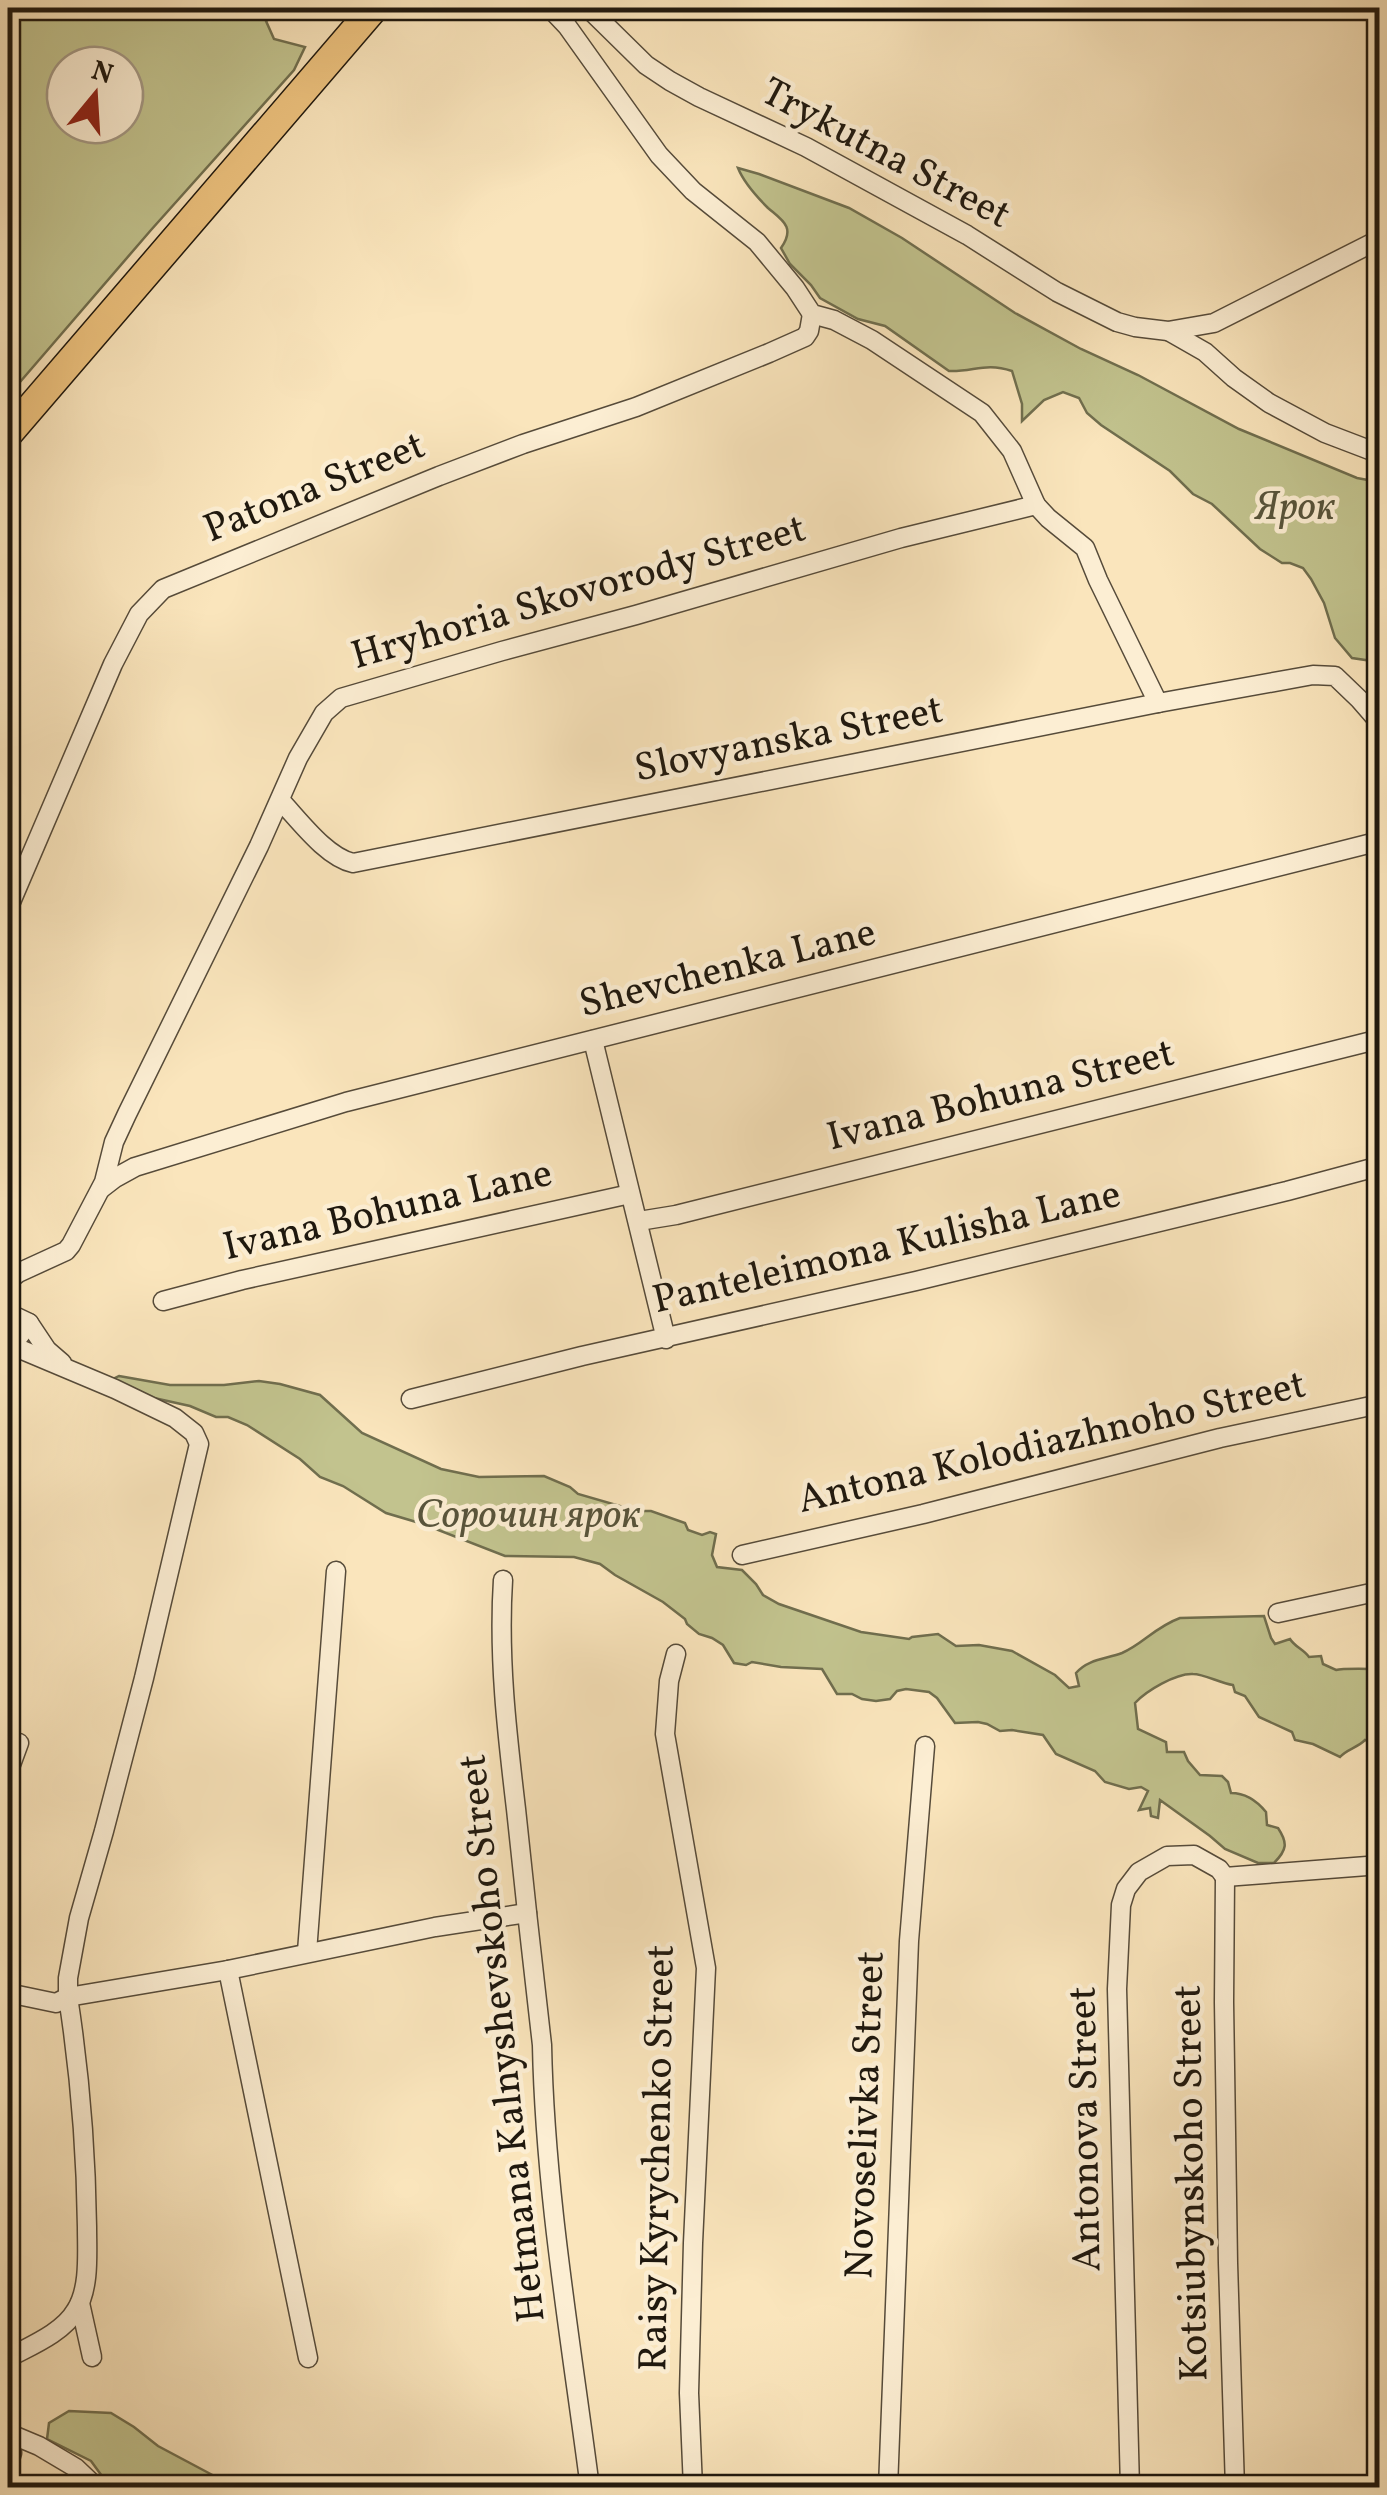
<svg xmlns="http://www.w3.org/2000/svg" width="1387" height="2495" font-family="Vollkorn,serif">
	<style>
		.green { fill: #c2c38e; stroke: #706e4e; stroke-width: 2.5; fill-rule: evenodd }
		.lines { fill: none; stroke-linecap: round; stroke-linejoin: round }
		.minor-casing { stroke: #564b3a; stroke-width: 21 }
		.primary-casing { stroke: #1f180e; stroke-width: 31 }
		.minor { stroke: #fceed3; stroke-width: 18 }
		.primary { stroke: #edc27e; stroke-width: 28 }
		.labels { text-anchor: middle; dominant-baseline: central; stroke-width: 9; stroke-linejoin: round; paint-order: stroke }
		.street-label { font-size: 40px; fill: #1f180e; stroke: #fceed3 }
		.park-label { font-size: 40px; font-style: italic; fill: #58543b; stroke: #fceed3 }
	</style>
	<rect width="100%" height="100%" fill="#fae5bc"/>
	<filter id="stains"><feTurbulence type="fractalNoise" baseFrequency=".002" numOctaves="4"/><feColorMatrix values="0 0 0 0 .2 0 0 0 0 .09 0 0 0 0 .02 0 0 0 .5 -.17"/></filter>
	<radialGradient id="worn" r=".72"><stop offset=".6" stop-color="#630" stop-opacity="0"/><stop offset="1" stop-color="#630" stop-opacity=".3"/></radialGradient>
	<!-- green -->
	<g class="green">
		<path d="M 8,8 L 291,8 L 266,21 L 274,39 L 305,47 L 294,70 L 151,230 L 8,396 ZM 65,65 L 125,65 L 125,125 L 65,125 Z"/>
		<path d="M 738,168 L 759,174 L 849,208 L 902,238 L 1015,313 L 1081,349 L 1138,375 L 1239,429 L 1357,478 L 1379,482 L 1379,662 L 1352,658 L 1335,638 L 1324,603 L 1311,579 L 1303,568 L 1290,563 L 1282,563 L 1260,549 L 1212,504 L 1193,494 L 1170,471 L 1101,425 L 1087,413 L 1079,398 L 1063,392 L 1044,400 L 1022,421 L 1022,404 L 1012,371 C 985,362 974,372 949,371 L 885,326 L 858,319 L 820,298 L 811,285 L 790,264 L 781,248 C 796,227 782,220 768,208 C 756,196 744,183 738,168 Z"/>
		<path d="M 119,1376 L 170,1385 L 224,1385 L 259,1381 L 280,1384 L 320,1395 L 362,1433 L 441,1469 L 479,1477 L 544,1476 L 570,1487 L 578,1494 L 637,1511 L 651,1511 L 685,1523 L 688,1530 L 702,1535 L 710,1532 L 716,1534 L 712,1555 L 717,1567 L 742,1570 L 756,1584 L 763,1595 L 779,1604 L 861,1632 L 909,1639 L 912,1637 L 938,1634 L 956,1646 L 979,1645 L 1012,1651 L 1055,1675 L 1069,1688 L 1079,1686 L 1076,1673 C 1088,1659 1106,1659 1122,1653 C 1143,1644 1155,1627 1180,1618 L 1264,1616 L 1271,1638 L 1275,1644 L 1290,1639 C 1295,1647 1303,1649 1309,1657 L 1321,1656 L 1323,1664 L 1336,1670 C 1343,1668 1369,1669 1379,1669 L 1379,1739 L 1371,1742 L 1365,1740 C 1357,1748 1347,1749 1340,1757 L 1313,1744 L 1295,1740 L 1292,1732 L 1259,1717 L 1245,1696 L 1235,1692 L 1233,1685 C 1220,1683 1204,1674 1193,1674 C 1176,1673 1146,1691 1135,1703 L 1138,1729 L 1166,1742 L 1167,1752 L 1184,1752 L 1188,1761 L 1200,1775 L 1222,1776 L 1228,1782 L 1231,1793 C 1246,1793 1257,1801 1266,1812 L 1267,1825 L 1278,1828 C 1288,1843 1287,1850 1274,1863 L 1258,1863 L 1225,1849 L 1210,1836 L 1160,1800 L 1158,1818 L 1151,1816 L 1150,1808 L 1139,1810 L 1148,1791 L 1141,1787 L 1129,1789 L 1105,1782 L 1095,1771 L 1056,1754 L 1043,1735 L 1012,1730 L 1000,1731 L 987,1724 L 978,1722 L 955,1723 L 937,1698 L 929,1692 L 906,1689 L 897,1691 L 890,1699 L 876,1701 L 862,1699 L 852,1694 L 837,1694 L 822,1669 L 781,1667 L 752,1662 L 746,1665 L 734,1663 L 723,1645 L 712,1638 L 699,1634 L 687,1624 L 685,1619 L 663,1602 L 615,1575 L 600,1564 L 574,1557 L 505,1556 L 423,1524 L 386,1513 L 343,1486 L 320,1477 L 300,1459 L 247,1425 L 228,1417 L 216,1417 L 190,1406 L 154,1398 L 113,1379 Z"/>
		<polygon points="69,2411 111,2413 134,2427 158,2446 235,2487 110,2487 91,2461 47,2439 49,2423"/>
	</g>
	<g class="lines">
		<defs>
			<g id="minor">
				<polyline points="550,8 567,26 659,155 693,191 757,242 795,288 812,314 834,320 872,340 982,413 1012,451 1036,505 1048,518 1085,548 1098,580 1158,703"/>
				<polyline points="588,8 646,65 670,81 699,97 806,147 967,235 1057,292 1117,322 1135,327 1168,331 1214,323 1380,239"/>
				<polyline points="1170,332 1205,352 1234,378 1269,403 1325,433 1380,454"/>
				<path d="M 280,800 C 299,820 326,857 353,863 L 1158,703 L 1313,675 L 1335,676 L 1360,700 L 1380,723"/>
				<polyline points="8,909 113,664 139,614 163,589 439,476 523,444 636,407 769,353 805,337 809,331 812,314"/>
				<polyline points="593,1040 666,1339"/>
				<polyline points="102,1188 115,1178 135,1167 346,1102 1380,841"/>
				<polyline points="639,1221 676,1215 1380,1039"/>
				<polyline points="8,1281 18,1273 66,1251 71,1245 104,1182 114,1142 127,1114 259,846 298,758 324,713 341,698 502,651 636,615 901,538 1036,505"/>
				<polyline points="163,1301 242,1280 630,1194"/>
				<polyline points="8,1313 29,1323 11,1347 8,1356"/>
				<polyline points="29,1323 47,1350 62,1363"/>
				<path d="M 8,1344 L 115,1389 L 175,1418 L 194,1433 L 199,1444 L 144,1678 L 104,1831 L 79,1918 L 68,1978 L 68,1997 C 80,2074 86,2150 87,2227 C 87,2253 90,2288 76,2310 C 63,2333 30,2346 8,2358"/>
				<polyline points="411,1399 582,1356 916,1281 1287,1191 1380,1166"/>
				<polyline points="742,1555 923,1514 1220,1438 1380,1404"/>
				<path d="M 503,1580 C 498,1657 507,1733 516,1809 C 524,1888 533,1966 542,2045 C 545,2193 571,2341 590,2488"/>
				<polyline points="1278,1613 1380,1591"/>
				<polyline points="676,1654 669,1681 665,1734 706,1968 693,2243 689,2393 693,2488"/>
				<polyline points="8,1773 19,1743"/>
				<polyline points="1225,1877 1224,2002 1228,2263 1235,2488"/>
				<polyline points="1225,1877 1380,1865"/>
				<polyline points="307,1952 336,1571"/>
				<polyline points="228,1970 308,2358"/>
				<polyline points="8,1993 56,2003 68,1997 228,1970 435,1927 527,1913"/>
				<polyline points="80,2303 92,2357"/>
				<polyline points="8,2433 39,2446 76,2468 97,2488"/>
				<polyline points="8,2433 11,2436 12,2453 8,2466"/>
				<polyline points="888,2488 909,1941 925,1746"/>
				<polyline points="1130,2488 1117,1989 1121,1905 1126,1889 1139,1872 1167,1856 1194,1855 1219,1869 1225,1877"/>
			</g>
			<polyline id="primary" points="8,434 374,8"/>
		</defs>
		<!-- minor casing -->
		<use href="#minor" class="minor-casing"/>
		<!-- primary casing -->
		<use href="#primary" class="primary-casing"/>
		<!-- minor -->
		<use href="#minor" class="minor"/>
		<!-- primary -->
		<use href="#primary" class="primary"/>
	</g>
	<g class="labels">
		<!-- street labels -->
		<g class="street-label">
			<text transform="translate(885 155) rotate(28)">Trykutna Street</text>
			<text transform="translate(315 489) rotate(-22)">Patona Street</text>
			<text transform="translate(579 594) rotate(-16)">Hryhoria Skovorody Street</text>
			<text transform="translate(789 741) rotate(-11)">Slovyanska Street</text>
			<text transform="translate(728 970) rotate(-14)">Shevchenka Lane</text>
			<text transform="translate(1001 1097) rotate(-14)">Ivana Bohuna Street</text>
			<text transform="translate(388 1212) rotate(-13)">Ivana Bohuna Lane</text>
			<text transform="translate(887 1249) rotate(-13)">Panteleimona Kulisha Lane</text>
			<text transform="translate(1052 1444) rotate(-13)">Antona Kolodiazhnoho Street</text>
			<text transform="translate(504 2038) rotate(-96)">Hetmana Kalnyshevskoho Street</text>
			<text transform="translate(867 2115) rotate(-88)">Novoselivka Street</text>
			<text transform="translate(1087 2129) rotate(-91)">Antonova Street</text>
			<text transform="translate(659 2158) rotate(-89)">Raisy Kyrychenko Street</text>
			<text transform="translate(1193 2183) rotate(-91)">Kotsiubynskoho Street</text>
		</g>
		<!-- park labels -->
		<g class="park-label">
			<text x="1295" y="509">Ярок</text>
			<text x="528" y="1517">Сорочин ярок</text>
		</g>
	</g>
	<!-- margin -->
	<rect width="1387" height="2495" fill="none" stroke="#fae5bc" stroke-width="40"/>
	<rect x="10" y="10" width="1367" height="2475" fill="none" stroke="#1f180e" stroke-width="5"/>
	<rect x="20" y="20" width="1347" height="2455" fill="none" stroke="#1f180e" stroke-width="2.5"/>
	<!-- north arrow -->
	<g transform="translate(95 95) rotate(18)"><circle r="48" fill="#fceed3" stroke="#a49884" stroke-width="2.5"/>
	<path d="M0-8L18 38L0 25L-18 38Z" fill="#8f2418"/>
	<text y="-15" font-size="28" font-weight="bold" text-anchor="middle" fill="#1f180e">N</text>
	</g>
	<rect width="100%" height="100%" filter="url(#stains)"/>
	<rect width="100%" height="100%" fill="url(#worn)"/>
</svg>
